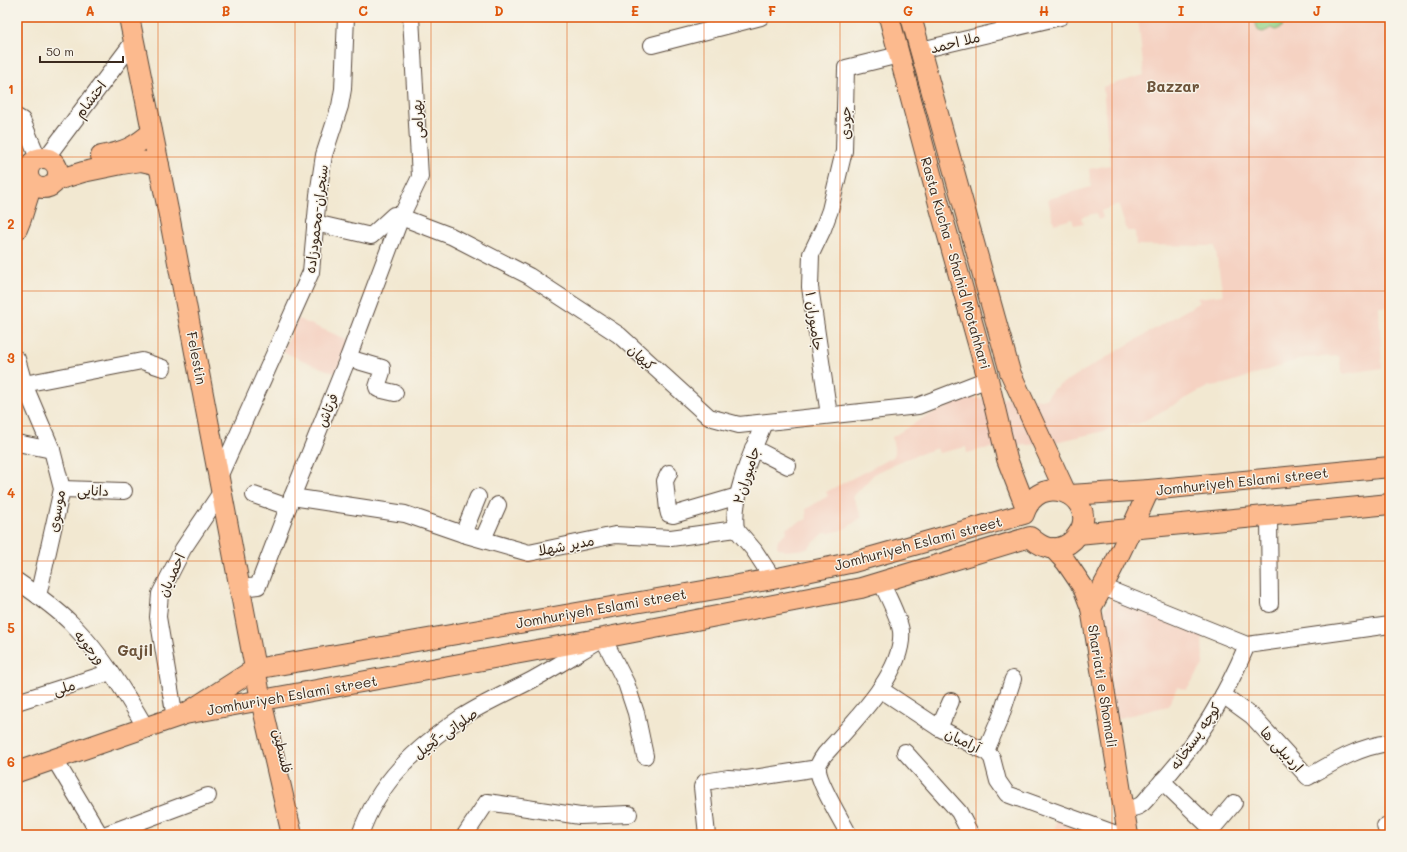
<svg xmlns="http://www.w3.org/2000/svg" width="1407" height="852" font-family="Mali,'Playpen Sans Arabic',sans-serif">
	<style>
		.built { fill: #f5d2c2 }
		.green { fill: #95d58b; stroke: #688054 }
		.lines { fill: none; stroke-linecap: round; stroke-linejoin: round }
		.minor-casing { stroke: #564639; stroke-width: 18 }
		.major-casing { stroke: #564639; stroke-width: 22 }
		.minor { stroke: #fff; stroke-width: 16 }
		.major { stroke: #fcba8e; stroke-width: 20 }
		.grid { fill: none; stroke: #df570d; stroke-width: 1; stroke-opacity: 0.55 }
		.labels { text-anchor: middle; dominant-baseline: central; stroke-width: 3; stroke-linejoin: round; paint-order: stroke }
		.street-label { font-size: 14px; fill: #3b2a1e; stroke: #f7f3e8 }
		.neighbourhood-label { font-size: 15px; font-weight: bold; fill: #6d543a; stroke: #f7f3e8 }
		.neatline { fill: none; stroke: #df570d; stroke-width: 1.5 }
		.grid-label { font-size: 13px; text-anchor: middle; font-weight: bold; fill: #df570d }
	</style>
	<rect width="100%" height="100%" fill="#f7f3e8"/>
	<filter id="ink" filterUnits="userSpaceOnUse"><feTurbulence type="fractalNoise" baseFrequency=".025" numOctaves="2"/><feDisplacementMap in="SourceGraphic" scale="8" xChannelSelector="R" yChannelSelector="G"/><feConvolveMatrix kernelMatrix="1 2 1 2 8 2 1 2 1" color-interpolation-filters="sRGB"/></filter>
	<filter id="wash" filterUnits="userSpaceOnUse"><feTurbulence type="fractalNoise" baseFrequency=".012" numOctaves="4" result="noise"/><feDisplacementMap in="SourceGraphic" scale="16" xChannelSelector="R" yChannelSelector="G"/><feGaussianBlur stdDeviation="0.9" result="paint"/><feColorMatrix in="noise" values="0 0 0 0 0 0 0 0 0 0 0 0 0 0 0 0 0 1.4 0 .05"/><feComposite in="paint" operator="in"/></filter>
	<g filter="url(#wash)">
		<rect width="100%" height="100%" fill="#f2e8d1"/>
		<!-- built -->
		<g class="built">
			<polygon points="1138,17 1390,17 1390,307 1379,307 1382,368 1342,374 1339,356 1304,358 1225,384 1209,386 1140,423 1051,443 983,449 967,453 966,447 939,453 937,448 900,461 875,473 853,497 862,517 845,529 830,533 824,533 807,549 786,551 777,547 778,539 787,532 786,528 807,519 806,509 828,496 826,492 893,457 895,453 892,437 928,415 966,398 1046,399 1053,389 1200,302 1197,298 1223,295 1215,246 1136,245 1135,231 1127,231 1118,204 1101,211 1103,218 1098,220 1096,213 1081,217 1083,223 1074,225 1072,219 1054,224 1048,199 1091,187 1089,169 1110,165 1103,87 1144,75"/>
			<polygon points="298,319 349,340 336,374 283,352"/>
			<polygon points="1112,600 1202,636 1203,665 1186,690 1177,687 1168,706 1115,719 1099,615"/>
			<polygon points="1056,820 1100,835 1054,835"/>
		</g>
		<!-- green -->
		<polygon class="green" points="1252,17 1292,17 1283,22 1282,27 1276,30 1272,28 1263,32 1259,31"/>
	</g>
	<g filter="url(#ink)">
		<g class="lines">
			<defs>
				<g id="minor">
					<polyline points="652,45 761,17"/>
					<polyline points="921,50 1060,17"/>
					<polyline points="17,117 22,120 38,158"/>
					<polyline points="46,158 134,41"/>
					<polyline points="315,223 371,236 394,215 401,217 451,236 529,276 619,335 709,417 739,425 918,406 988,379"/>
					<polyline points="348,358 382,368 382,372 377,387 378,389 395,393"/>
					<polyline points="17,359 24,384 52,450 62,489 38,596"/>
					<polyline points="24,384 142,361 163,368"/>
					<polyline points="829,415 810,287 811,254 823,229 830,210 844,151 846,68 899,55"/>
					<polyline points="17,443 52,450"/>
					<polyline points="753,448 788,466"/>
					<polyline points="669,473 665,481 668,510 669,514 673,515 738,496"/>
					<polyline points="219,477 311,272 318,195 324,155 340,106 343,89 346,17"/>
					<polyline points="62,489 124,491"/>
					<polyline points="254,495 288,507"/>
					<polyline points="292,497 405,514 463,534 529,553 615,535 671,538 736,529 754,550 773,579"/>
					<polyline points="1269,516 1270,604"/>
					<path d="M 736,529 C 731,498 752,452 764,423"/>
					<polyline points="463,534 478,497"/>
					<polyline points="483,539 498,505"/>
					<path d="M 17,581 C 36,594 56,608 72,624 C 102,655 125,692 146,728"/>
					<polyline points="1103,587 1247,645 1390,625"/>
					<polyline points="240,588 258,586 292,497 348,358 401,217 420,177 411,17"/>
					<polyline points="880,689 939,728 978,748 986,751 992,758 998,781 1007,794 1119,835"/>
					<path d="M 1223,695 L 1252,716 L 1308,777 C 1334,762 1360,746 1390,743"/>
					<polyline points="17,702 111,672"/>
					<polyline points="175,718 158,617 160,594 183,549 222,491"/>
					<polyline points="939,728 951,701"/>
					<polyline points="986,751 1001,716 1013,679"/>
					<polyline points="905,752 959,812 971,835"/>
					<polyline points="55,760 100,835"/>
					<polyline points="1162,781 1212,829 1234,803"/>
					<path d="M 1124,810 C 1128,809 1135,808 1139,806 C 1145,803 1150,794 1155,789 C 1195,748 1225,697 1247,645"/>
					<polyline points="1385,826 1388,835"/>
					<polyline points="104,835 208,796"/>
					<path d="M 360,835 C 378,782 416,748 462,717 C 482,704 509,692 532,680 C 556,667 579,652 603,638 L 626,683 L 636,713 L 645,756"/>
					<polyline points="465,835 487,802 580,816 629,814"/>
					<polyline points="707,835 702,787 705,782 728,778 747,779 818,768"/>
					<path d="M 849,835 C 842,821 817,781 818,768 C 818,763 822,758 825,754 C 851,724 905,673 901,631 C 899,617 887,595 881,582"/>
				</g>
				<g id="major">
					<polyline points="129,17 169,215 261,700 292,835"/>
					<polyline points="889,17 939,204 988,379 1007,459 1026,508"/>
					<polyline points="911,17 1010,372 1066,493"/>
					<path d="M 101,156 C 124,152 135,147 152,132"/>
					<circle cx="43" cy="173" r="15"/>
					<polyline points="57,180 83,172 122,164 141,161 159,165"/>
					<polyline points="17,229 21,219 32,184"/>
					<polyline points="1070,495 1149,490 1390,467"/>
					<polyline points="1078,534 1390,504"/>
					<polyline points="1053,548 1066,562 1083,587 1091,608 1128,835"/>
					<path d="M 1091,608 C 1113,570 1131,530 1149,490"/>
					<path d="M 17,772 L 185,714 L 603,638 L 861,588 L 1030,537 C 1040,546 1051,552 1064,546 C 1072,543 1077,537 1081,529 C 1095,495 1039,470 1024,514 L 854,562 L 773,579 L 255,669 L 185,714"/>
				</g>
			</defs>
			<!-- minor casing -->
			<use href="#minor" class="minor-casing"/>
			<!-- major casing -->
			<use href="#major" class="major-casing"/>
			<!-- minor -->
			<use href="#minor" class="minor"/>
			<!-- major -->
			<use href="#major" class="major"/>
		</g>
	</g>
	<!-- grid -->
	<path class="grid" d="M 158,17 L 158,835M 295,17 L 295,835M 431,17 L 431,835M 567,17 L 567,835M 704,17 L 704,835M 840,17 L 840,835M 976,17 L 976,835M 1112,17 L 1112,835M 1249,17 L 1249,835M 17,157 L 1390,157M 17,291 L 1390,291M 17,426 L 1390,426M 17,561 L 1390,561M 17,695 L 1390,695"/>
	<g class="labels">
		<!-- street labels -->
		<g class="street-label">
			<text transform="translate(955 42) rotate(-14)">ملا احمد</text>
			<text transform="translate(90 99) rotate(-53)">احتشام</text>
			<text transform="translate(417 119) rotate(-93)">بهرامی</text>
			<text transform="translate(845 123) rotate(-89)">جودی</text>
			<text transform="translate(316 219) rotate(-83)">سنجران-محمودزاده</text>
			<text transform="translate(956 263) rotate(74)">Rasta Kucha - Shahid Motahhari</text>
			<text transform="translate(815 321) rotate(82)">جامبوران ۱</text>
			<text transform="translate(642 357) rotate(42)">کیهان</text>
			<text transform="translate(197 358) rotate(79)">Felestin</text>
			<text transform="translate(327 410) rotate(-68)">فرتاش</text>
			<text transform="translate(746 475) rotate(-73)">جامبوران۲</text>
			<text transform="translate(1242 481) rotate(-6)">Jomhuriyeh Eslami street</text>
			<text transform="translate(93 490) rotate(1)">دانایی</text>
			<text transform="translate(56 511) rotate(-80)">موسوی</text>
			<text transform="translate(918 543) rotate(-15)">Jomhuriyeh Eslami street</text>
			<text transform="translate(566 545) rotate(-11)">مدیر شهلا</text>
			<text transform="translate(171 575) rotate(-66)">احمدیان</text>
			<text transform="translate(601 608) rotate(-10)">Jomhuriyeh Eslami street</text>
			<text transform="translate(90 647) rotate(51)">ورجویه</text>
			<text transform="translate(1103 686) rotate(81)">Shariati e Shomali</text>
			<text transform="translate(64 687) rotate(-17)">ملی</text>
			<text transform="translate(292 695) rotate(-10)">Jomhuriyeh Eslami street</text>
			<text transform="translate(445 733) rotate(-36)">صلواتی-گجیل</text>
			<text transform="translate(1195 736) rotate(-55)">کوچه پستخانه</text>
			<text transform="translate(963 740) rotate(26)">آرامیان</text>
			<text transform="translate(1282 749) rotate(47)">اردبیلی ها</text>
			<text transform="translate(283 751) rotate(77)">فلسطین</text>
		</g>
		<!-- neighbourhood labels -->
		<g class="neighbourhood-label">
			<text x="1173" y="86">Bazzar</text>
			<text x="135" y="650">Gajil</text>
		</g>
	</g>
	<!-- margin -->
	<rect width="1407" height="852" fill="none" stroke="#f7f3e8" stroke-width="44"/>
	<!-- scale -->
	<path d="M40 56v6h83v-6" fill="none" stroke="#3b2a1e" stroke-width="2"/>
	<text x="46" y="56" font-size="12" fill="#3b2a1e" stroke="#f7f3e8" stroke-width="3" paint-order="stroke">50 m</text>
	<rect x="22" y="22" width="1363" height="808" class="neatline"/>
	<g class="grid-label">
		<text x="90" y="16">A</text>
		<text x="226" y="16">B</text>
		<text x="363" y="16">C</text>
		<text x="499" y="16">D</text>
		<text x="635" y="16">E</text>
		<text x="772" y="16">F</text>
		<text x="908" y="16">G</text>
		<text x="1044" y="16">H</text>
		<text x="1181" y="16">I</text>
		<text x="1317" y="16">J</text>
		<text x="11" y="94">1</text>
		<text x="11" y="229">2</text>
		<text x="11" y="363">3</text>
		<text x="11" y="498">4</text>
		<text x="11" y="633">5</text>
		<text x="11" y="767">6</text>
	</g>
</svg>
